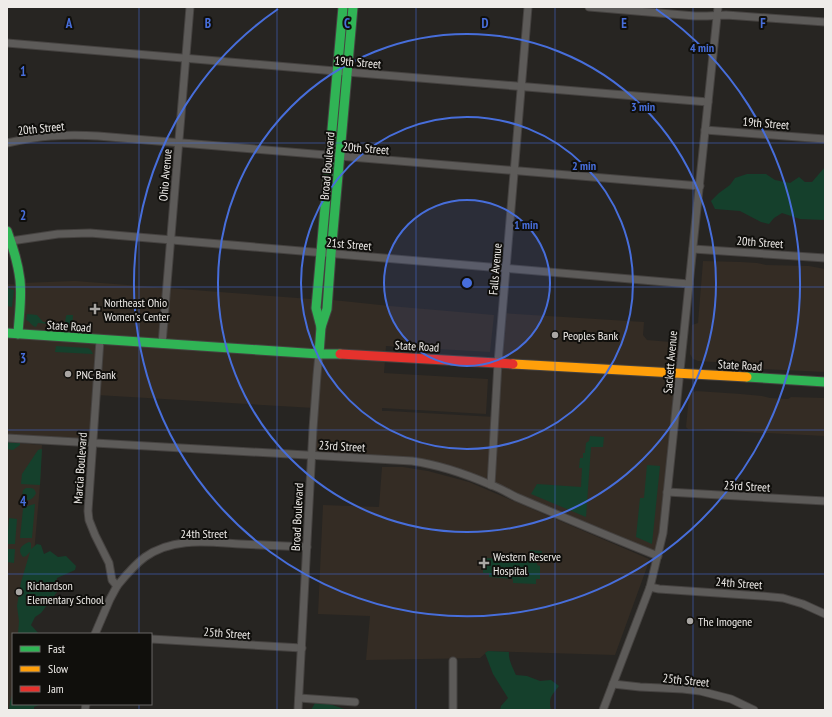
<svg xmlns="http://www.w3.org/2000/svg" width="832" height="717" font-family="'PT Sans Narrow',sans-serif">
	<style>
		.built { fill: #342c24 }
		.green { fill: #15402c }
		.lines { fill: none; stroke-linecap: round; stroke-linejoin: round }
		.street-casing { stroke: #454240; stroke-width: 9 }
		.fast-casing { stroke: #454240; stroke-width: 11 }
		.slow-casing { stroke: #454240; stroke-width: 11 }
		.jam-casing { stroke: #454240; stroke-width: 11 }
		.street { stroke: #5d5b59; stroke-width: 7 }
		.fast { stroke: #30b455; stroke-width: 9 }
		.slow { stroke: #ff9f0a; stroke-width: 9 }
		.jam { stroke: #e5322d; stroke-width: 9 }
		.grid { fill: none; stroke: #476edb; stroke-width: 1; stroke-opacity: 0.55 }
		.ring { fill: none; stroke: #476edb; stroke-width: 2 }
		.poi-dot { fill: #a9a6a3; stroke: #100f0c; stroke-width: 1.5 }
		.labels { text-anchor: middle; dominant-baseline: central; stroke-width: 4; stroke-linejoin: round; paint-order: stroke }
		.street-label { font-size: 12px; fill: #efece9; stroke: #100f0c }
		.poi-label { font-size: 12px; fill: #efece9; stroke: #100f0c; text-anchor: start }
		.grid-label { font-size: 13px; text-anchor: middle; font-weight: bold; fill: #476edb; stroke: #100f0c; stroke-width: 4; stroke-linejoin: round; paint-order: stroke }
		.centre { fill: #476edb; stroke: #100f0c; stroke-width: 2 }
		.ring-label { font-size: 12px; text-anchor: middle; font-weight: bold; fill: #476edb; stroke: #100f0c; stroke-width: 4; stroke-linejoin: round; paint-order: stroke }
	</style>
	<rect width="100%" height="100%" fill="#272522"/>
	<!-- built -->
	<g class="built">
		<polygon points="703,261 741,262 757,263 766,265 809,266 825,269 825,372 762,369 731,363 698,361 693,359 690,354 692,325 698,323"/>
		<polygon points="75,281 311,299 333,300 390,306 494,315 490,352 386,346 384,373 488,379 486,414 382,408 382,411 389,411 495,417 502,313 644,322 643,335 647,340 683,343 658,556 437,465 312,456 314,408 97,395 93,443 7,438 7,284 20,285 20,283"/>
		<polygon points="696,391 741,394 762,396 770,398 788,399 791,397 825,398 825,436 688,429 686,427 689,396 692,393"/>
		<polygon points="7,442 42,445 40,485 27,634 13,634 13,704 21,710 7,710"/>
		<polygon points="382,467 403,467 428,471 469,482 649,559 647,567 615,655 488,651 480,658 366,660 370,616 318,614 323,505 379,507"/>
	</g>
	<!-- green -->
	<g class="green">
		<polygon points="825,167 825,220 800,219 782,213 774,218 769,224 761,222 740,211 715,209 711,201 719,193 730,185 735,178 747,174 766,174 775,180 790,183 799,177 805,182 812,182"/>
		<polygon points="7,288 14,290 12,307 7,306"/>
		<path d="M 27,314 L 37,315 L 43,322 L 65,323 L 66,316 L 67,315 L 73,315 L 72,329 L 51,328 L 49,324 L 38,323 L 36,327 C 31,326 31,322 26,320 Z"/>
		<polygon points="56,346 88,348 91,350 93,354 55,352"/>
		<polygon points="590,436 604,437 603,447 591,447 586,517 531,494 537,484 581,487 582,468 579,468 580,458 583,458 583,453 585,453 586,443 589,441"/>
		<polygon points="7,442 20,443 20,445 13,450 7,449"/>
		<polygon points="42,449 40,485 21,484 22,474 38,450"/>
		<polygon points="647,465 660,466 652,544 636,537 640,498 644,498"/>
		<path d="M 26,488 L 31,488 L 34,489 L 36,493 C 31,504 20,502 23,490 Z"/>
		<path d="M 35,504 L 32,538 L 20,538 L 23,509 C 26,506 31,505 35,504 Z"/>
		<polygon points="9,518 17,519 15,544 7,544"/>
		<path d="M 29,542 L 31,543 L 31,549 L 37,544 L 41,545 L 44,554 L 50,551 L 58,557 L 66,556 L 76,566 L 75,570 L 57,578 L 56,585 L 57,592 L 41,613 L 35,617 L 31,625 L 39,634 L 18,634 L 19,621 L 17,606 L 21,582 L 30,552 L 26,556 L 23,557 C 17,550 21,545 29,542 Z"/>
		<polygon points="7,549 15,549 14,563 7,562"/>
		<polygon points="530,550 542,551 541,560 537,560 537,565 540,566 540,579 536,579 536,584 513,583 513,579 489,577 489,573 483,573 483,558 509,559 529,560"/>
		<path d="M 488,651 L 509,652 C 508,659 513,668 516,675 L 527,676 L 540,681 L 551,680 L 559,686 C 552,695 548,698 551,710 L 500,710 L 501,706 L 508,698 L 493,674 L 485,653 Z"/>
		<polygon points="13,692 13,704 47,704 39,705 34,707 34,710 9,710 10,702"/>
		<polygon points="324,702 347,710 311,710 315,703"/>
	</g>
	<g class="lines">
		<defs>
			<g id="street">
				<polyline points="589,7 695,16 707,16 726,15 825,22"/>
				<polyline points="7,43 347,72 708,102"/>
				<polyline points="705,130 825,139"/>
				<path d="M 7,143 C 21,140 36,137 51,136 C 67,135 82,135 98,136 L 700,186"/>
				<polyline points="7,241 11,241 58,234 90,233 689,284"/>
				<polyline points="693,249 825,258"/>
				<polyline points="162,344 190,7"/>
				<path d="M 7,438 L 412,461 C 440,465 466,474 491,485 C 500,488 508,493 516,497 C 563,517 610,537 658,556"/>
				<polyline points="491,485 498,363 528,7"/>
				<polyline points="667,492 825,501"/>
				<path d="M 117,586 C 126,575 134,565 145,557 C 173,537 207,542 240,544 C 262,545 284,546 307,547"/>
				<polyline points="650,587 659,589 761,596 783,598 803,604 825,614"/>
				<polyline points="95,634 110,599 117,586 112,580 109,563 95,535 89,520 88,511 100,340"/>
				<polyline points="151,639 302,648"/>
				<polyline points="453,661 453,710"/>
				<polyline points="613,684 640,687 683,689 700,691 731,699 754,710"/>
				<polyline points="299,698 355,702"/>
				<polyline points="85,710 86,704"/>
				<polyline points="298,710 313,429 317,375 319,354"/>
				<polyline points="603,710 650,587 663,533 718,7"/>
			</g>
			<g id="fast">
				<path d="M 7,231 C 13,247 18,263 20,280 C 22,298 19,316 18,334"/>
				<polyline points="321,327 316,308 343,7"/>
				<polyline points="7,333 319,354 340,354"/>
				<polyline points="319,354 321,327 327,309 331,254 353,7"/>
				<polyline points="747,377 825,382"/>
			</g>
			<polyline id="slow" points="513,364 747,377"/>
			<polyline id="jam" points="340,354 513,364"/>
		</defs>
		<!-- street casing -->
		<use href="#street" class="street-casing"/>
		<!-- fast casing -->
		<use href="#fast" class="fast-casing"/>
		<!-- slow casing -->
		<use href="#slow" class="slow-casing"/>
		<!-- jam casing -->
		<use href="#jam" class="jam-casing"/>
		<!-- street -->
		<use href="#street" class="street"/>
		<!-- fast -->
		<use href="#fast" class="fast"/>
		<!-- slow -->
		<use href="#slow" class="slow"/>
		<!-- jam -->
		<use href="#jam" class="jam"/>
	</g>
	<!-- grid -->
	<path class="grid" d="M 139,7 L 139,634M 277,7 L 277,710M 416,7 L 416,710M 555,7 L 555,710M 693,7 L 693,710M 7,143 L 825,143M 7,287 L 825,287M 7,430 L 825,430M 7,574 L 825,574M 139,704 L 139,710"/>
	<!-- distance rings -->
	<circle cx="467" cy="283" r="83" fill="#476edb" fill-opacity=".12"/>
	<g class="ring">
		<circle cx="467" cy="283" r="83"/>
		<circle cx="467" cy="283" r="166"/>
		<circle cx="467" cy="283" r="249"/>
		<path d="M656 9A333 333 0 1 1 278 9"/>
	</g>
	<!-- markers -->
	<g class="poi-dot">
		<path d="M93 303h4v4h4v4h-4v4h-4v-4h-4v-4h4z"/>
		<circle cx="555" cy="335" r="4"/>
		<circle cx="68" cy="374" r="4"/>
		<path d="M482 557h4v4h4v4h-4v4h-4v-4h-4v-4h4z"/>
		<circle cx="19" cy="592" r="4"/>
		<circle cx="690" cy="621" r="4"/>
	</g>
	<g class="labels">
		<!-- street labels -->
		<g class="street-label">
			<text transform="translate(358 62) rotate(5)">19th Street</text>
			<text transform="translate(766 123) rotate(5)">19th Street</text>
			<text transform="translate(41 128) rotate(-6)">20th Street</text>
			<text transform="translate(366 148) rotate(5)">20th Street</text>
			<text transform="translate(327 166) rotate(-85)">Broad Boulevard</text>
			<text transform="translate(165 175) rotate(-85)">Ohio Avenue</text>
			<text transform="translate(760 242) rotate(4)">20th Street</text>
			<text transform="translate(349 244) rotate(5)">21st Street</text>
			<text transform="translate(495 269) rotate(-85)">Falls Avenue</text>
			<text transform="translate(69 326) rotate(4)">State Road</text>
			<text transform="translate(417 346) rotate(3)">State Road</text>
			<text transform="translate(670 362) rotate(-85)">Sackett Avenue</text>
			<text transform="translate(740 365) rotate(3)">State Road</text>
			<text transform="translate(342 446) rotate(3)">23rd Street</text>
			<text transform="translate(80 468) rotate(-86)">Marcia Boulevard</text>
			<text transform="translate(747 486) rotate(3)">23rd Street</text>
			<text transform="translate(297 517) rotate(-87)">Broad Boulevard</text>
			<text x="204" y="533">24th Street</text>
			<text transform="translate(739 583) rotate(4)">24th Street</text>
			<text transform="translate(227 633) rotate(4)">25th Street</text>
			<text transform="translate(686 680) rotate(6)">25th Street</text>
		</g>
		<!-- poi labels -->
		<g class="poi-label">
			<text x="104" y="302">Northeast Ohio<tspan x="104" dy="14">Women's Center</tspan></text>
			<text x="563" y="335">Peoples Bank</text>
			<text x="76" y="374">PNC Bank</text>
			<text x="493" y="556">Western Reserve<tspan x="493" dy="14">Hospital</tspan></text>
			<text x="27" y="585">Richardson<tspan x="27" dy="14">Elementary School</tspan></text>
			<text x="698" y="621">The Imogene</text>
		</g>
	</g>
	<g class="grid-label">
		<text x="69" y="28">A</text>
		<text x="208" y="28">B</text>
		<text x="347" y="28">C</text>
		<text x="485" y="28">D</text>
		<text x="624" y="28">E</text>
		<text x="763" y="28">F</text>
		<text x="23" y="76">1</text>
		<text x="23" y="220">2</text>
		<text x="23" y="363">3</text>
		<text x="23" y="506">4</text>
	</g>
	<circle cx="467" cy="283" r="6" class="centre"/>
	<g class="ring-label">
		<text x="702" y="52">4 min</text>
		<text x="643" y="111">3 min</text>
		<text x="584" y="170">2 min</text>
		<text x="526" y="229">1 min</text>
	</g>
	<!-- border -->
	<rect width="832" height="717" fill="none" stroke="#efece9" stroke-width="16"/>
	<!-- legend -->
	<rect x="12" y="633" width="140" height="72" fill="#100f0c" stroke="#696764"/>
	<rect x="20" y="646" width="20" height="6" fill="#30b455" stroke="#696764"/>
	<text x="48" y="653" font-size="12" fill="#efece9">Fast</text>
	<rect x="20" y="666" width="20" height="6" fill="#ff9f0a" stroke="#696764"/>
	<text x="48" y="673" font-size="12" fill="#efece9">Slow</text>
	<rect x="20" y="686" width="20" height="6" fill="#e5322d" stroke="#696764"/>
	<text x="48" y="693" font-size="12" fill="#efece9">Jam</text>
</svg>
